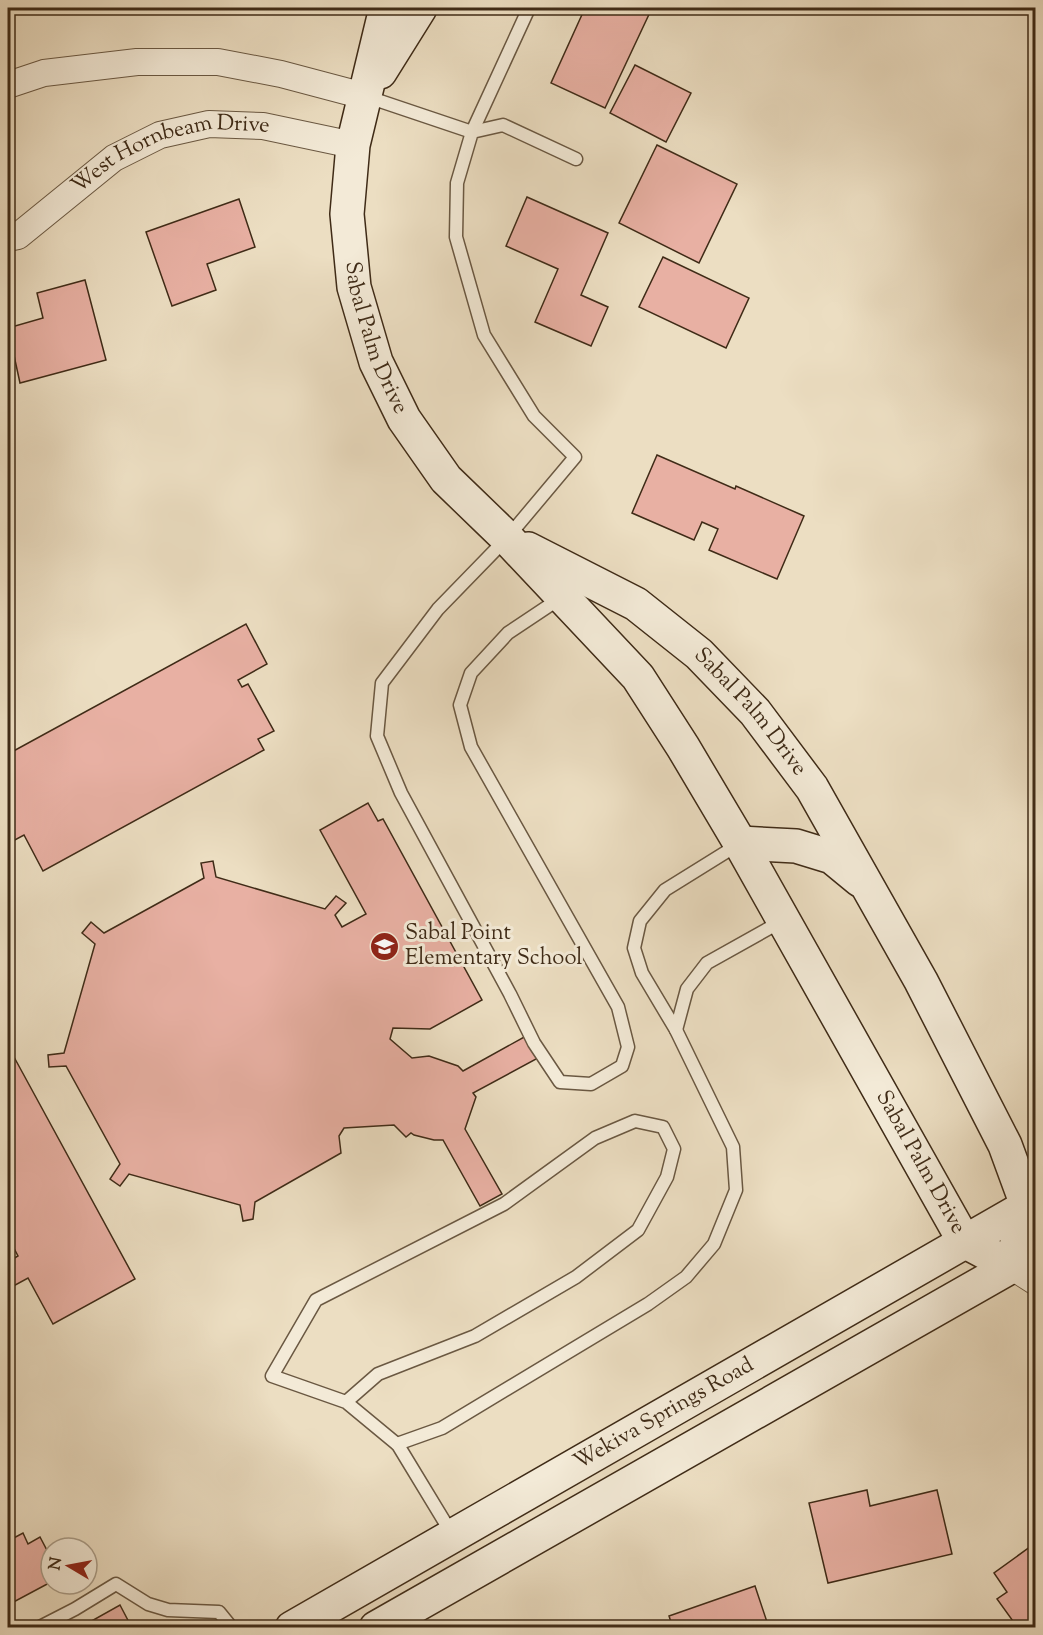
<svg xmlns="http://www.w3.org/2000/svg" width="1043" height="1635" font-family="'Sorts Mill Goudy',serif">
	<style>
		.building { fill: #e8b0a3; stroke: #3f2b17; stroke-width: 1.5 }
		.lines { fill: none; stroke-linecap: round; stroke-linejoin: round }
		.lane-casing { stroke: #6a5842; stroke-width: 15 }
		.street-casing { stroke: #6a5842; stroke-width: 28 }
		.secondary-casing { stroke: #3f2b17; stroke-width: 36 }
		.lane { stroke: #f3ead7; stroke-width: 12 }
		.street { stroke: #f3ead7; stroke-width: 26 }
		.secondary { stroke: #f3ead7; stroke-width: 33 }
		.labels { text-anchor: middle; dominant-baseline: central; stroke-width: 6; stroke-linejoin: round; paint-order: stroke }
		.street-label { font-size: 22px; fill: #3f2b17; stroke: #f3ead7 }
		.poi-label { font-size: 22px; fill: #3f2b17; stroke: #f3ead7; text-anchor: start }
	</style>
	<rect width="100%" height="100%" fill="#ecdec2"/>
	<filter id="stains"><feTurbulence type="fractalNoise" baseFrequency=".00333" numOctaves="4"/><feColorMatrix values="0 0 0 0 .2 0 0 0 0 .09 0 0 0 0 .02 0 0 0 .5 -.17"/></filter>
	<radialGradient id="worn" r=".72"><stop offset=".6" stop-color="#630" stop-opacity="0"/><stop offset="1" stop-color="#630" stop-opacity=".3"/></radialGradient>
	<!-- building -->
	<g class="building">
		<polygon points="585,8 652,8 605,108 551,83"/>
		<polygon points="635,65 691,93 666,142 610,113"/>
		<polygon points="657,145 737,184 699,263 619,223"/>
		<polygon points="527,197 608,233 581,295 608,307 591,346 535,322 558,269 506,246"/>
		<polygon points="239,199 255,247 207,264 216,290 172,306 146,232"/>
		<polygon points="663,257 749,298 726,348 639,307"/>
		<polygon points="85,280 106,360 20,383 8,328 43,318 37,293"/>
		<polygon points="657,455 735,489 736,486 804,516 777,579 709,550 718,529 702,522 694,540 632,513"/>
		<polygon points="246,624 267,664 238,680 242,687 248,684 274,731 258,739 264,750 43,871 24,835 13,841 8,830 8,754"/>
		<polygon points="368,803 378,821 383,819 482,1000 430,1029 393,1028 390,1039 412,1058 429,1056 458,1066 463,1071 526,1036 538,1058 473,1093 476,1097 465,1129 502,1194 480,1206 443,1140 434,1140 414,1135 411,1133 406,1137 394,1125 344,1128 339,1136 341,1153 255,1202 253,1219 243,1221 240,1205 129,1174 120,1186 110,1179 120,1164 66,1066 49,1067 48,1055 64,1053 95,944 82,933 91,922 104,933 204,878 201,863 213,861 216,877 325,909 336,896 346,903 335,915 342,927 366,914 320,830"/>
		<polygon points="8,1046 135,1279 53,1324 28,1278 8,1289 8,1262 18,1256 8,1237"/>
		<polygon points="867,1490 870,1506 937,1490 952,1554 828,1583 809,1503"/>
		<polygon points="23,1533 28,1544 40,1537 51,1558 51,1582 8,1605 8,1541"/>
		<polygon points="1034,1544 1036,1546 1036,1628 1018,1628 997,1599 1007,1592 994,1573"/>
		<polygon points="755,1586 769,1628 673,1628 669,1616"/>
		<polygon points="120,1605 132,1628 79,1628"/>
	</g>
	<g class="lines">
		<defs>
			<g id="lane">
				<polyline points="365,96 472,132 529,8"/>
				<polyline points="562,597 508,633 471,673 460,705 471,747 618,1007 628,1047 622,1066 591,1084 560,1082 534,1043 510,994 401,793 377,736 382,683 438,609 507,538 575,457 534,416 484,335 456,237 457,183 472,132 503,125 576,159"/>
				<polyline points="676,1030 687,989 707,963 782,921"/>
				<polyline points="346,1402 378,1374 475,1336 576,1277 638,1230 667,1177 674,1149 663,1127 635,1121 595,1138 504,1204 316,1300 272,1376 346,1402 398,1445 452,1534"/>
				<polyline points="397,1444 442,1428 648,1304 686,1277 714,1244 736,1190 733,1147 676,1030 642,973 634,948 640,921 665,890 739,844"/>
				<polyline points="38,1628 75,1609 116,1584 148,1604 168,1610 219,1612 232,1628"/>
			</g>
			<g id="street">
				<polyline points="8,85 44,73 137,62 218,62 281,74 364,96"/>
				<path id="s1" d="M 8,238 L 18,236 L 114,158 L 160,135 L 209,124 L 263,126 L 353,145"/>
				<polyline points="1011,1266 1036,1282"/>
			</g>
			<g id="secondary">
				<path id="s2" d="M 386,8 L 353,145 L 347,214 L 354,287 L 376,362 L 404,419 L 446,479 L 507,538 L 638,677 L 683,747 L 740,843 L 964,1241 L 1011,1266"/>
				<polyline points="380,72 420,8"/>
				<path id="s3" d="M 528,549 L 636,604 L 699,654 L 755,712 L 812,788 L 921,981 L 1005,1145 L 1027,1205 L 1011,1266"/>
				<polyline points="740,843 796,846 832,857 860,880"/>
				<path id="s4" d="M 292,1628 L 1036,1201"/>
				<polyline points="376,1628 1026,1258"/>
			</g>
		</defs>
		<!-- lane casing -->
		<use href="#lane" class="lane-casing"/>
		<!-- street casing -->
		<use href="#street" class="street-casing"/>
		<!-- secondary casing -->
		<use href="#secondary" class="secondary-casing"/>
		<!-- lane -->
		<use href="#lane" class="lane"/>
		<!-- street -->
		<use href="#street" class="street"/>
		<!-- secondary -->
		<use href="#secondary" class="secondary"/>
	</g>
	<!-- icons -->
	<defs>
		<symbol id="school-disc" viewBox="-11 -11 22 22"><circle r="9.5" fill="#8f2418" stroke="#f3ead7"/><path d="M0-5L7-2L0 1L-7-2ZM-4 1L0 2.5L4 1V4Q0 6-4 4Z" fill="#fff"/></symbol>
	</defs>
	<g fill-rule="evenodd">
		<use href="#school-disc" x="368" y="930" width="33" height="33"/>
	</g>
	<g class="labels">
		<!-- street labels -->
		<g class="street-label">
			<text stroke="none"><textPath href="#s1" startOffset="190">West Hornbeam Drive</textPath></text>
			<text stroke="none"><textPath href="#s2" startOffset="338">Sabal Palm Drive</textPath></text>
			<text stroke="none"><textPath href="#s3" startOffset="279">Sabal Palm Drive</textPath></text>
			<text stroke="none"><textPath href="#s2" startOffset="1336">Sabal Palm Drive</textPath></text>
			<text stroke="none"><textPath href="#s4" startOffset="429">Wekiva Springs Road</textPath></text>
		</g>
		<!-- poi labels -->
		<g class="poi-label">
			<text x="405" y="934">Sabal Point<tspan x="405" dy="25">Elementary School</tspan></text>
		</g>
	</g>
	<!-- margin -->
	<rect width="1043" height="1635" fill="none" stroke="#ecdec2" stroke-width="30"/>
	<rect x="9" y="9" width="1025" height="1617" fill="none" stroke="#3f2b17" stroke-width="3"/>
	<rect x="15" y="15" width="1013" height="1605" fill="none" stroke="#3f2b17" stroke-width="1.5"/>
	<!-- north arrow -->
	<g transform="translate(69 1566) rotate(280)"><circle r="28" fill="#f3ead7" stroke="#ab9e8a" stroke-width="1.5"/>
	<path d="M0-4.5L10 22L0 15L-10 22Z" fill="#8f2418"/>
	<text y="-9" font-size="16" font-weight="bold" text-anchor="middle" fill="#3f2b17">N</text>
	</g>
	<rect width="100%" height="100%" filter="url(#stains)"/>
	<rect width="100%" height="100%" fill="url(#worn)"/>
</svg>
